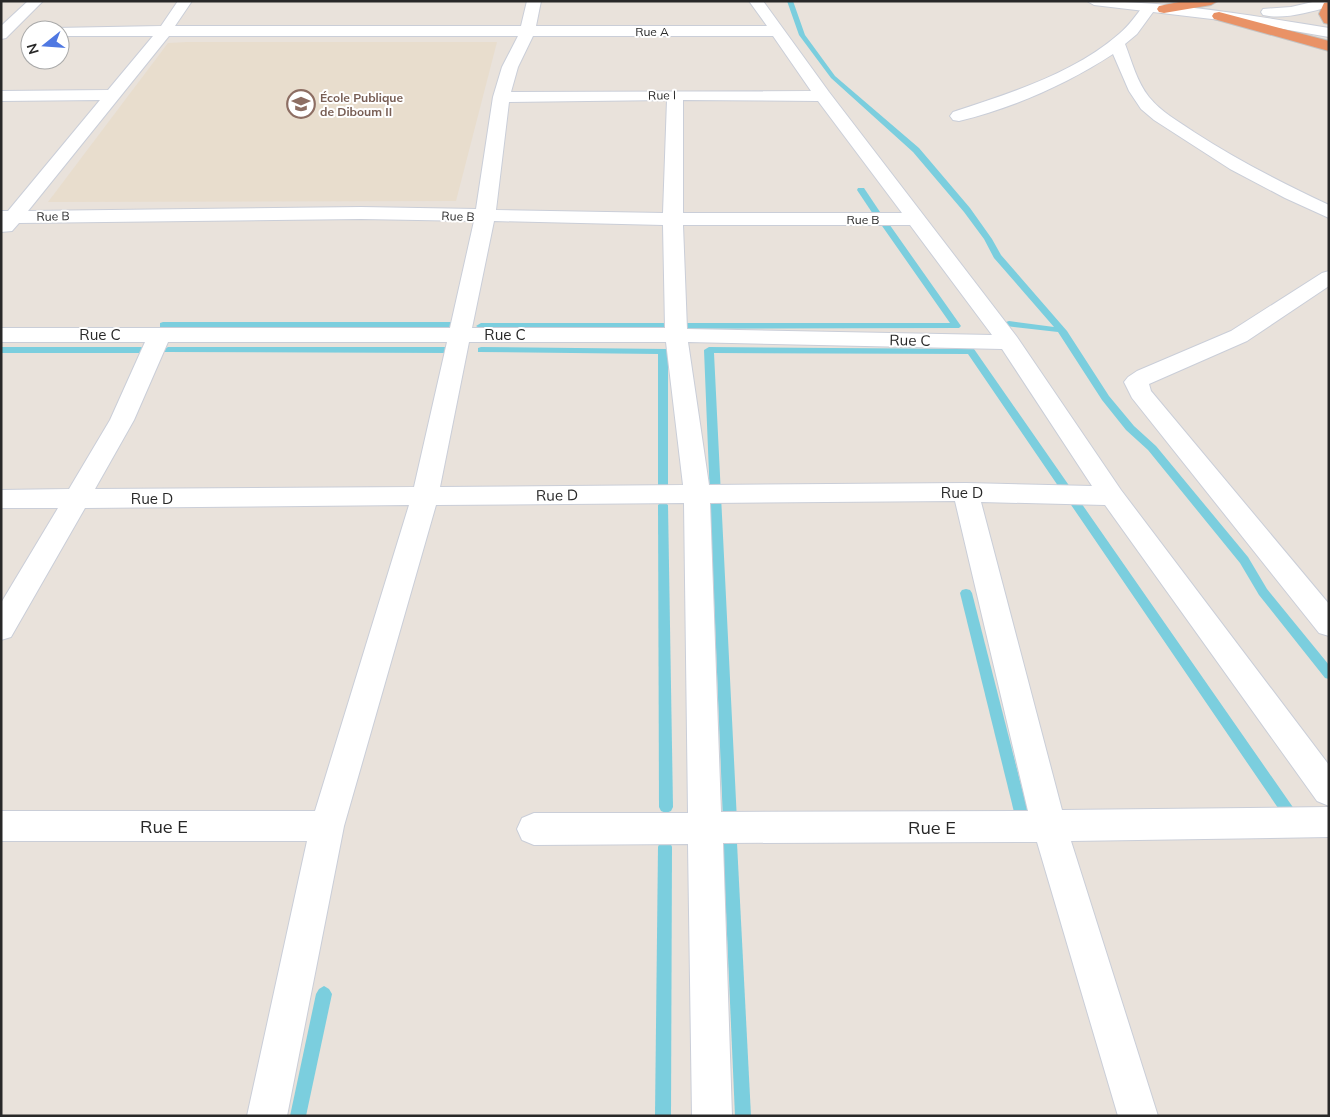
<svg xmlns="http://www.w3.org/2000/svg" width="1330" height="1117" font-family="Mulish,sans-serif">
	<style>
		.education { fill: #e8ddcd }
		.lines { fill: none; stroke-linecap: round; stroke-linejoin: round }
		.stream { fill: #7bcede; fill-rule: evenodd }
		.street-casing { stroke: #caced8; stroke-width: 2 }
		.secondary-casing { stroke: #caced8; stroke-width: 2 }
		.highway-casing { stroke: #c3c3c3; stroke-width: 2 }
		.street { fill: #fff; fill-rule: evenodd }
		.secondary { fill: #fff; fill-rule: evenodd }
		.highway { fill: #e99266; fill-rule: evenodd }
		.labels { text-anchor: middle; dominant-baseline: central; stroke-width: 4; stroke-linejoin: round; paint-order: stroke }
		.far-street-label { font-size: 12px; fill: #282828; stroke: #fff }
		.far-education-label { font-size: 12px; font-weight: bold; fill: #785e54; stroke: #fff; text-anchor: start }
		.street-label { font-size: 15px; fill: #282828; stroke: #fff }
		.near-street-label { font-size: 18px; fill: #282828; stroke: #fff }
	</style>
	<rect width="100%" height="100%" fill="#e9e2db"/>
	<!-- education -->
	<polygon class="education" points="187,42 497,42 456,201 48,202 168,43"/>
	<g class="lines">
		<!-- stream -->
		<g class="stream">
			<polygon points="787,1 793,1 805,35 835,76 919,148 970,208 992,239 1001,255 1067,331 1109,396 1134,426 1156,446 1248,557 1267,589 1329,665 1329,679 1325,678 1259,595 1240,563 1148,450 1126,430 1102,400 1058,332 1006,326 1006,322 1009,321 1054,327 994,258 984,239 964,212 913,152 831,78 799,35"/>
			<polygon points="858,188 864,188 882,215 881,217 875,217 857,190"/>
			<polygon points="881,221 887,221 961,326 959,328 481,329 476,326 481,323 950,323 880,223"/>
			<polygon points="163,322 458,322 462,325 458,328 160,327 160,323"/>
			<polygon points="1,347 153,347 158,350 153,353 1,353"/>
			<polygon points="168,347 448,347 453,350 448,353 165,352 163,350"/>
			<polygon points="481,347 668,349 668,492 667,495 663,496 658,492 658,354 478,352 478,348"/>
			<polygon points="709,347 974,349 1299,816 1301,820 1299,824 1294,826 1289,824 968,354 714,353 737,821 735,825 730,827 725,825 723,821 704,350"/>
			<polygon points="663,501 668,505 673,807 671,811 666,813 661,811 659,807 658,505"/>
			<polygon points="966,589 970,590 972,593 1029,816 1027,820 1022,822 1017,820 1015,816 960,593 962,590"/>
			<polygon points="730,837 735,838 737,843 751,1116 735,1116 723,843 725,838"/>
			<polygon points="665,840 670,842 672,847 671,1116 655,1116 658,847 660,842"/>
			<polygon points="324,986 329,989 332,994 306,1116 290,1116 316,994 319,989"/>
		</g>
		<defs>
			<g id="street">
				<polygon points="28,1 43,1 6,38 1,39 1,26"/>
				<path d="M 178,1 L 192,1 L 175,26 L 521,26 L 527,1 L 541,1 L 536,26 L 767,26 L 749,1 L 763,1 L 829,92 L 1017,337 L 1121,490 L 1329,765 L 1329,806 L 1317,801 L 1105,505 L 981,502 L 1062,810 L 1329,807 L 1329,837 L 1071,841 L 1158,1116 L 1118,1116 L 1037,842 L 723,843 L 732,1116 L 692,1116 L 688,844 L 534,845 L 522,840 L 517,829 L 522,818 L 534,813 L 688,813 L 684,503 L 436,505 L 344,826 L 287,1116 L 247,1116 L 307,841 L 1,841 L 1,811 L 315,811 L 409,505 L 85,508 L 11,637 L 1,640 L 1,603 L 58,508 L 1,508 L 1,490 L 69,489 L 110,420 L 145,342 L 1,342 L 1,328 L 450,328 L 474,221 L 361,219 L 19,223 L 12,231 L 1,232 L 1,211 L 8,211 L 100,100 L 1,101 L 1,91 L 108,90 L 153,36 L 60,36 L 60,30 L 53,30 L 55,28 L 161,26 ZM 169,36 L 518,36 L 502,67 L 493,97 L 476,209 L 361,207 L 28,211 ZM 533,36 L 773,36 L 811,91 L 511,92 L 518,67 ZM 667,100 L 663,213 L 496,210 L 509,102 ZM 683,100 L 818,101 L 902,213 L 683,213 ZM 494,221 L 663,225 L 665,328 L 472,328 ZM 683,225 L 910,225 L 992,335 L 687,329 ZM 168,342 L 447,342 L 414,487 L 95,489 L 134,420 ZM 469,342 L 666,342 L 683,485 L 440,487 ZM 688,342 L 1002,349 L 1092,486 L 966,483 L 709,485 ZM 955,501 L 1028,811 L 721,812 L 710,503 Z"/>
				<path d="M 1149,4 L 1154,5 L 1156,8 L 1137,34 L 1125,44 C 1132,62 1137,82 1149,97 C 1161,112 1178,121 1194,132 C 1237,160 1282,183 1329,205 L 1329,218 L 1285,198 L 1230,169 L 1154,120 L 1141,109 L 1129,91 L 1113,54 C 1067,84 1013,108 959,121 L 953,120 L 950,116 L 953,112 C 1010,93 1073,74 1119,34 C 1129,26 1136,15 1144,5 Z"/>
				<polygon points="1329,271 1329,286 1247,341 1149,384 1151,391 1329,604 1329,636 1319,633 1132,398 1124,382 1128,377 1137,371 1231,331 1322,273"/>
			</g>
			<g id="secondary">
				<path d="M 1087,1 C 1168,1 1249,15 1329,28 L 1329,37 L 1254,24 L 1094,5 Z"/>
				<path d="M 1317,1 L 1329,1 L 1329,7 C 1308,12 1284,20 1263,15 L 1261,12 L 1263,9 L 1291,7 Z"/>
			</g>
			<g id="highway">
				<polygon points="1184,1 1218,1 1211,5 1164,13 1159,12 1157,9 1159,6"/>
				<polygon points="1329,2 1329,24 1324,23 1319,14 1324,3"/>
				<polygon points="1219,12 1329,41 1329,51 1214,19 1212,16 1214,13"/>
			</g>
		</defs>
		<!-- street casing -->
		<use href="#street" class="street-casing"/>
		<!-- secondary casing -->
		<use href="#secondary" class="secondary-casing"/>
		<!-- highway casing -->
		<use href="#highway" class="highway-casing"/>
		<!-- street -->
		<use href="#street" class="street"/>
		<!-- secondary -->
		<use href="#secondary" class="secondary"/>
		<!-- highway -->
		<use href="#highway" class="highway"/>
	</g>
	<!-- icons -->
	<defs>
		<symbol id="school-ring" viewBox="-11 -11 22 22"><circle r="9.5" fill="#fff" stroke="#8d6e63" stroke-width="1.5"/><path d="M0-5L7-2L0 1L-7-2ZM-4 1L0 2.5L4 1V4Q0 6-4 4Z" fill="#8d6e63"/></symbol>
	</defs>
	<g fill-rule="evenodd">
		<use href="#school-ring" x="285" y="88" width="32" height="32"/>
	</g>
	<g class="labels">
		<!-- far-street labels -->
		<g class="far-street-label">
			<text x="652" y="31">Rue A</text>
			<text transform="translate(662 95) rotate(-1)">Rue I</text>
			<text transform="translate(53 216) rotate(-1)">Rue B</text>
			<text transform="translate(458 216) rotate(2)">Rue B</text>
			<text x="863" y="219">Rue B</text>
		</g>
		<!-- far-education labels -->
		<g class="far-education-label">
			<text x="320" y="97">École Publique<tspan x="320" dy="14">de Diboum II</tspan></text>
		</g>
		<!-- street labels -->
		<g class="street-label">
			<text x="100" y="334">Rue C</text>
			<text x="505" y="334">Rue C</text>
			<text transform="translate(910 340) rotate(1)">Rue C</text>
			<text x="962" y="492">Rue D</text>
			<text transform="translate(557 495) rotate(-1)">Rue D</text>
			<text x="152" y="498">Rue D</text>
		</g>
		<!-- near-street labels -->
		<g class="near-street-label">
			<text x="164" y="826">Rue E</text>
			<text x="932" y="827">Rue E</text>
		</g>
	</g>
	<!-- border -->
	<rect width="1330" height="1117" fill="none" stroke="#282828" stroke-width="5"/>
	<!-- north arrow -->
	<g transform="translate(45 45) rotate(253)"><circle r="24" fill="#ffffff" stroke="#a9a9a9"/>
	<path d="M0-4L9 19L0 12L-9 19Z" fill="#4f78e2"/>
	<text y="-8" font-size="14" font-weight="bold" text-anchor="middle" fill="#282828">N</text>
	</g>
</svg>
